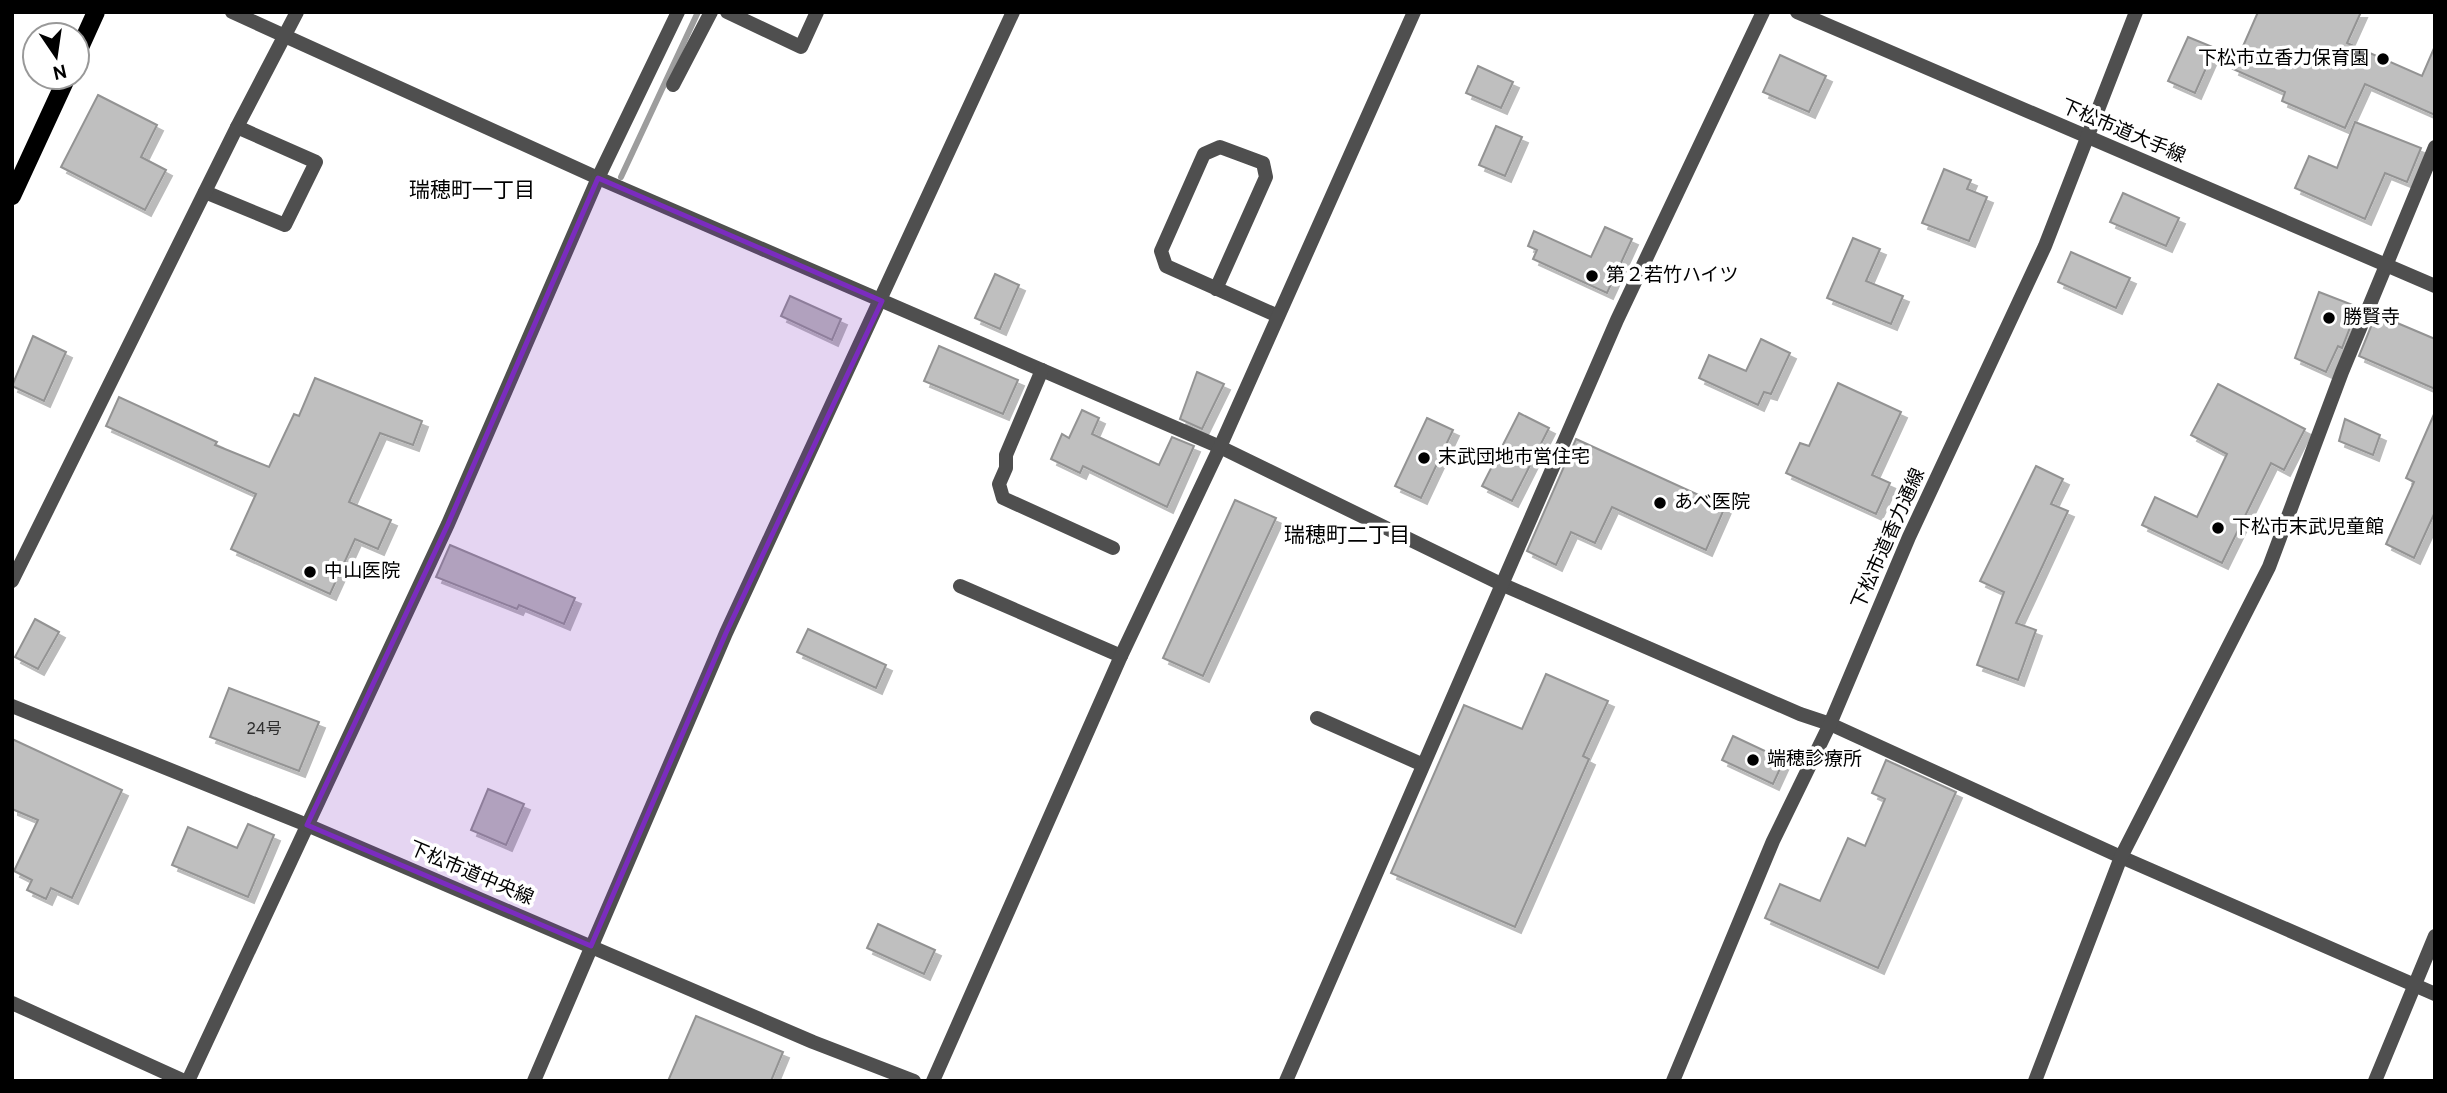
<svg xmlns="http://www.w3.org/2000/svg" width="2447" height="1093" font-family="Overpass,'Noto Sans JP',sans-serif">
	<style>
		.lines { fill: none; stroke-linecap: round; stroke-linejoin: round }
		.stream { stroke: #9d9d9d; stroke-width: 6 }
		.building { fill: #bfbfbf; stroke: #939393; stroke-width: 2; filter: url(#shadow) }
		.minor { stroke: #4f4f4f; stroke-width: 14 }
		.tertiary { stroke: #4f4f4f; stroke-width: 14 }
		.primary { stroke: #000; stroke-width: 18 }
		.marked { fill: #7b2cbf; fill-opacity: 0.2; stroke: #7b2cbf; stroke-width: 5; stroke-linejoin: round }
		.poi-dot { fill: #000; stroke: #fff; stroke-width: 2.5 }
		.labels { text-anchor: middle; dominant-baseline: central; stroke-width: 7; stroke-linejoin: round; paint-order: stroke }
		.number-label { font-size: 16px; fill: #303030 }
		.poi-label { font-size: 19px; fill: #000; stroke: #fff; text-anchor: start }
		.street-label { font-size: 19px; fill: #000; stroke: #fff }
		.neighbourhood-label { font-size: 21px; fill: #000; stroke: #fff }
	</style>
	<defs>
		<filter id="shadow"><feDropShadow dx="6" dy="6" stdDeviation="0" flood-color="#0004"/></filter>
	</defs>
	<rect width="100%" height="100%" fill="#fff"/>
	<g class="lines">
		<!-- stream -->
		<polyline class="stream" points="621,177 698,12"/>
	</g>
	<!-- building -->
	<g class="building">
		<polygon points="2258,12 2361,12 2347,43 2422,76 2435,46 2435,115 2365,84 2345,128 2282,101 2285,92 2233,69"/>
		<polygon points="2188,37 2215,48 2195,93 2168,81"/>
		<polygon points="1780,55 1826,76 1809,112 1763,92"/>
		<polygon points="1478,66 1513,82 1501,108 1466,93"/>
		<polygon points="98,95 157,125 141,157 166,170 145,210 61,167"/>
		<polygon points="2355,122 2421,148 2407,182 2385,173 2365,219 2295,188 2309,156 2337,168"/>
		<polygon points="1496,126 1522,137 1505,176 1479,165"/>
		<polygon points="1944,169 1971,180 1967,189 1987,197 1969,241 1922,223"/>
		<polygon points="2123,193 2179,218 2166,246 2110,222"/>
		<polygon points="1605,227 1632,239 1607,293 1533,259 1537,250 1528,246 1534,231 1591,257"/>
		<polygon points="1853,238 1880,249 1866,281 1903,296 1891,324 1827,298"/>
		<polygon points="2071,252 2130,278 2116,308 2058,282"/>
		<polygon points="995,274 1019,285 1000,329 975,318"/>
		<polygon points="2319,292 2358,307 2342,348 2338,346 2326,372 2295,358"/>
		<polygon points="790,296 841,319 832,340 781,316"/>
		<polygon points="2376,314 2435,339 2435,389 2359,356"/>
		<polygon points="33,336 66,352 44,401 12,386"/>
		<polygon points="1761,339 1790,353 1771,394 1764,392 1758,405 1699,378 1709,355 1746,371"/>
		<polygon points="939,346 1018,380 1003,414 924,381"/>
		<polygon points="1197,372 1224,384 1202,429 1180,419"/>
		<polygon points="315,378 422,421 413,445 380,433 349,502 391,520 378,549 355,539 330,594 231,549 256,494 106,426 119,397 217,442 215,445 269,467 294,414 299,416"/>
		<polygon points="1838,383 1901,412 1872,475 1890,483 1876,514 1786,473 1800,443 1809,446"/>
		<polygon points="2218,384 2305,429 2284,470 2271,463 2222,563 2142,525 2155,497 2197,517 2227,454 2191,435"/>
		<polygon points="1082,410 1099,418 1092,434 1159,465 1172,437 1194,446 1167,507 1083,466 1080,473 1051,459 1062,434 1069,438"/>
		<polygon points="2435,412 2435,512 2414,558 2386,544 2414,482 2406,478"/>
		<polygon points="1519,413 1549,428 1512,501 1482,486"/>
		<polygon points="1427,418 1453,430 1421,498 1395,486"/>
		<polygon points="2345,419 2380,435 2373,455 2339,441"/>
		<polygon points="1576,439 1725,507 1706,550 1612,507 1595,543 1571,532 1556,565 1527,551"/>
		<polygon points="2036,466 2063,479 2051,504 2068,511 2016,623 2036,630 2018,680 1977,665 2004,592 1980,581"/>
		<polygon points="1235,500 1276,518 1203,676 1163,658"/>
		<polygon points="450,545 575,598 564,624 519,605 517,609 436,577"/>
		<polygon points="35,619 59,632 38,669 15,657"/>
		<polygon points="808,629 886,665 876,688 797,652"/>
		<polygon points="1546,674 1608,701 1583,756 1589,759 1515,927 1391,873 1464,705 1522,729"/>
		<polygon points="229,688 319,722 299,771 210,737"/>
		<polygon points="1733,736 1784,760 1773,784 1722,760"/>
		<polygon points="12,739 122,790 72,898 51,888 46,899 27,890 32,880 14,871 38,820 12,809"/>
		<polygon points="1886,760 1956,792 1878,968 1765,918 1780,884 1820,901 1848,838 1865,846 1885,799 1872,793"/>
		<polygon points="488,789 524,804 506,845 471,830"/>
		<polygon points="248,824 274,835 248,897 172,865 188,827 237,848"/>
		<polygon points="878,924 935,950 924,974 867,948"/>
		<polygon points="696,1016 783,1052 771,1081 668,1081"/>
	</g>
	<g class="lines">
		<!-- minor -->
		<g class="minor">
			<polyline points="232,12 598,178 1220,447 1501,584 1800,714 1830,724 2121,857 2435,994"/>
			<polyline points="727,12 801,47 817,12"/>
			<polyline points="673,85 711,12"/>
			<polyline points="205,192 285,225 316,162 237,127"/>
			<polyline points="1216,289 1266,177 1263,163 1220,147 1204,154 1161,251 1166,266 1278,316"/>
			<polyline points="1042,370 1006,455 1006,468 999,484 1003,498 1113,548"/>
			<polyline points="12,581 237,127 297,12"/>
			<polyline points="960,586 1121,656"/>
			<polyline points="1317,718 1421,764"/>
			<polyline points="12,1003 184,1081"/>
			<polyline points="188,1081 448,524 598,178 678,12"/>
			<polyline points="534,1081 726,633 1013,12"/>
			<polyline points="933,1081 1121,656 1220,447 1414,12"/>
			<polyline points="1286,1081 1617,320 1763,12"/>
			<polyline points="2035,1081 2121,857 2269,567 2342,372 2435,147"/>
			<polyline points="2375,1081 2435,936"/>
		</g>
		<!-- tertiary -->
		<g class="tertiary">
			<polyline points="1797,12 2435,286"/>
			<polyline points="12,706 307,825 813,1042 914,1081"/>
			<polyline points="1673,1081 1773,841 1830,724 1909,537 2045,246 2136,12"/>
		</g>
		<!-- primary -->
		<g class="primary">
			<polyline points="77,54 96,12"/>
			<polyline points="12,196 67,77"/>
		</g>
	</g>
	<!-- marked area -->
	<path class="marked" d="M 598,178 L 882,301 L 726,633 L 591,946 L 307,825 L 448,524 Z"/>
	<!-- markers -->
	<g class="poi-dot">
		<circle cx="2383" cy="59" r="7"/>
		<circle cx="1592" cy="276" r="7"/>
		<circle cx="2329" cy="318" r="7"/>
		<circle cx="1424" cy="458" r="7"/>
		<circle cx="1660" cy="503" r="7"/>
		<circle cx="2218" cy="528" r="7"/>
		<circle cx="310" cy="572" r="7"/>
		<circle cx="1753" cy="760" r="7"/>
	</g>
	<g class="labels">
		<!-- number labels -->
		<g class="number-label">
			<text x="264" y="730">24号</text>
		</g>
		<!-- poi labels -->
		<g class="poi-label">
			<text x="2369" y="59" text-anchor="end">下松市立香力保育園</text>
			<text x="1606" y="276">第２若竹ハイツ</text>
			<text x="2343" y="318">勝賢寺</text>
			<text x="1438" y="458">末武団地市営住宅</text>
			<text x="1674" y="503">あべ医院</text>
			<text x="2232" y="528">下松市末武児童館</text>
			<text x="324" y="572">中山医院</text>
			<text x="1767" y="760">端穂診療所</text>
		</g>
		<!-- street labels -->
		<g class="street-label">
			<text transform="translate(2123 132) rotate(23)">下松市道大手線</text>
			<text transform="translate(1889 539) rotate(-66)">下松市道香力通線</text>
			<text transform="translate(471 874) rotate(23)">下松市道中央線</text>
		</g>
		<!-- neighbourhood labels -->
		<g class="neighbourhood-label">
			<text x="472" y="191">瑞穂町一丁目</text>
			<text x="1347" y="536">瑞穂町二丁目</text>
		</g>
	</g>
	<!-- border -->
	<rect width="2447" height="1093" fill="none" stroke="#000000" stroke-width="28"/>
	<!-- north arrow -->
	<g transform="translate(56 56) rotate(167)"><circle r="33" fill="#ffffff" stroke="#999999" stroke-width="2"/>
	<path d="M0-5L12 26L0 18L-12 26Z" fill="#000000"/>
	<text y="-10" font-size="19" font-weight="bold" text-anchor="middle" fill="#000000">N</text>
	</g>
</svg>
